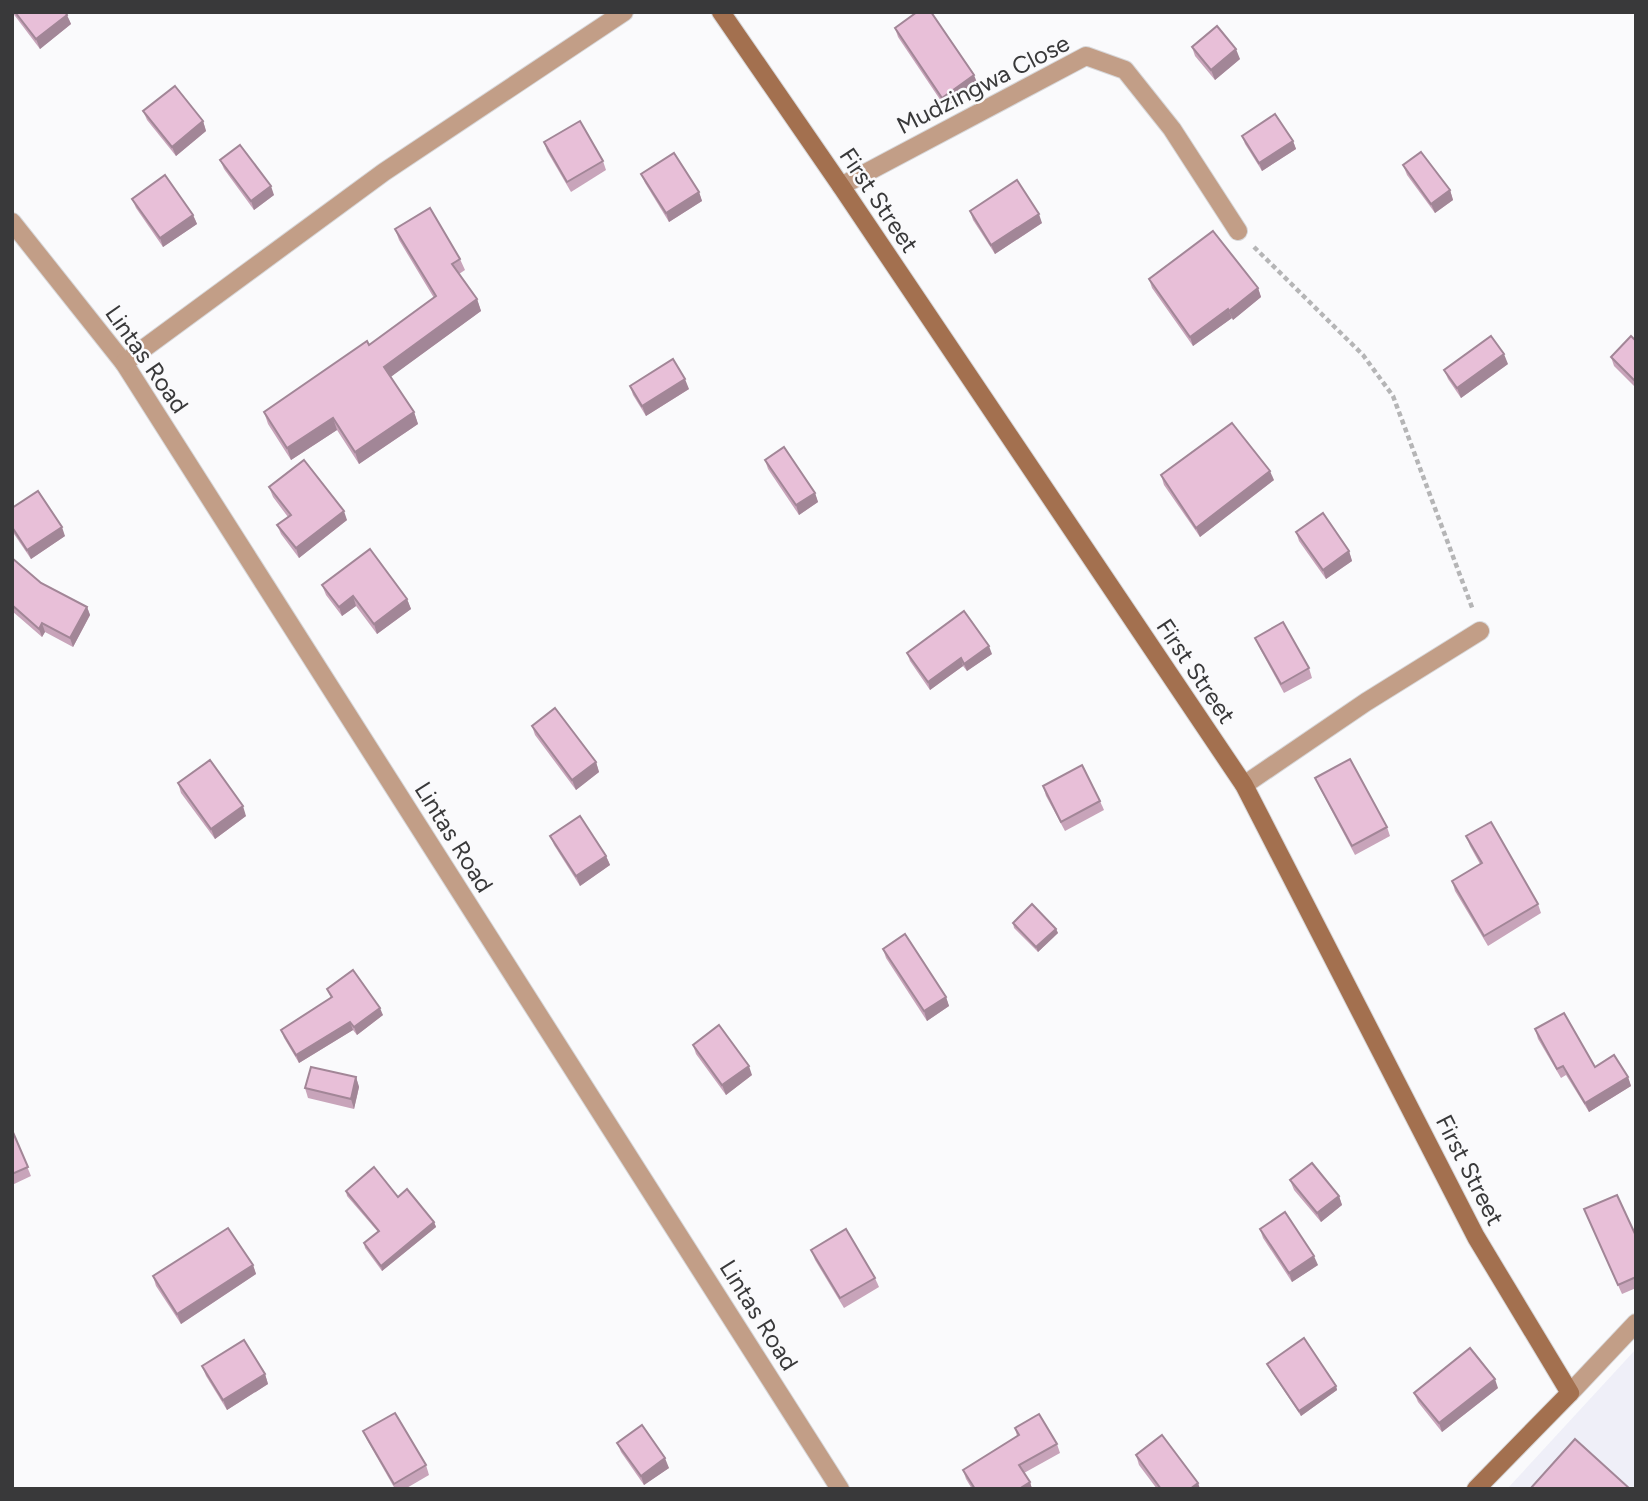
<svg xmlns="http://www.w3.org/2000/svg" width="1648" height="1501" font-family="Figtree,sans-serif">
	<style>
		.built { fill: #efeff8 }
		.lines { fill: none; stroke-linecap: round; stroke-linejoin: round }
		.street-casing { stroke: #d7d7d9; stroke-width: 20 }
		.secondary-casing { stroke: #d7d7d9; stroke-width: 20 }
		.path { stroke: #b5b5b6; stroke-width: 4.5; stroke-dasharray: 5 3.5; stroke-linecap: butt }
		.street { stroke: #c29e87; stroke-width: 18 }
		.secondary { stroke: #a3704f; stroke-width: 18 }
		.wall { fill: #c8a4ba }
		.shaded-wall { fill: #a28697 }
		.building { fill: #e8bfd8; stroke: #a28697; stroke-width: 2 }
		.labels { text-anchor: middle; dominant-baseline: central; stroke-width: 5; stroke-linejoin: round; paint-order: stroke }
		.street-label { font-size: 24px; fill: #39393a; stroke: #fafafc }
	</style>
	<rect width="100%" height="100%" fill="#fafafc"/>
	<!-- built -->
	<polygon class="built" points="1636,1349 1636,1489 1507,1489"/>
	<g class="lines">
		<defs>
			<g id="street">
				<polyline points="841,186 1086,56 1125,70 1172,129 1238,231"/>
				<polyline points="12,222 124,363 840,1489"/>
				<polyline points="124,363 384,172 624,12"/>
				<polyline points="1244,785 1366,702 1480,631"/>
				<polyline points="1570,1393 1636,1323"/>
			</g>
			<polyline id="secondary" points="721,12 841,186 1244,785 1476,1237 1570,1393 1476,1489"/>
		</defs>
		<!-- street casing -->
		<use href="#street" class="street-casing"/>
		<!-- secondary casing -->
		<use href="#secondary" class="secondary-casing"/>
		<!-- path -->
		<polyline class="path" points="1254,247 1363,355 1393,396 1473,610"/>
		<!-- street -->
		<use href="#street" class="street"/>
		<!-- secondary -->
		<use href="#secondary" class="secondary"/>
	</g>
	<!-- wall -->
	<g class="wall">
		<polygon points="12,12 65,12 71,24 40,49"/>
		<polygon points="895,28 978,85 945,107 898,37"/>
		<polygon points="1192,47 1240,59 1215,80 1195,56"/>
		<polygon points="143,111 203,121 206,131 176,156 147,120"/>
		<polygon points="1242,136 1293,141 1296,149 1262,171 1245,144"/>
		<polygon points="544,142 603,161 606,170 571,192 547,151"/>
		<polygon points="220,160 274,195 254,210 224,169"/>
		<polygon points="1403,165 1450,190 1453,200 1435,213 1407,175"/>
		<polygon points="641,174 699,192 702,201 669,222 645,183"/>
		<polygon points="132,199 193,215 197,224 163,247 136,208"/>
		<polygon points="970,211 1042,223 995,254 973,220"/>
		<polygon points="395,229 460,259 465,270 459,274 477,299 481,311 390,377 414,412 418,424 359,464 337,430 291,460 268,424 264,412 369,345 434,298 399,240"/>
		<polygon points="1149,279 1258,288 1261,297 1233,320 1232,318 1193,346 1152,288"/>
		<polygon points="1636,341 1636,388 1614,366 1611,357"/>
		<polygon points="1508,364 1461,398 1448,379 1444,370"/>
		<polygon points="630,386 689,389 646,416 633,395"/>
		<polygon points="765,460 815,493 818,502 799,515 768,469"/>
		<polygon points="1161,475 1274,480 1200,537 1164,485"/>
		<polygon points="269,487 347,520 299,558 281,534 277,525 288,517 273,497"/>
		<polygon points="12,508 65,536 31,559 12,531"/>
		<polygon points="1296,532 1349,551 1352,561 1326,579 1299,541"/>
		<polygon points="12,558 41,583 87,607 90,615 73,647 45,632 42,637 12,611"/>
		<polygon points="322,585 407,599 411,609 377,634 356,606 342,616 326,595"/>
		<polygon points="1255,638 1309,668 1312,678 1284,693 1259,647"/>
		<polygon points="907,653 992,654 967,671 963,666 930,690 910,661"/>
		<polygon points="532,726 596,762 599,772 576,790 535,735"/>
		<polygon points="1315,778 1387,827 1390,836 1355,855 1319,787"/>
		<polygon points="178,783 246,816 215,839 181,793"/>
		<polygon points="1043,786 1100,801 1104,810 1065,831 1046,796"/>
		<polygon points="550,836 606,856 610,865 580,886 554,845"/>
		<polygon points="1466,836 1538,904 1541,913 1488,946 1455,891 1452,881 1480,864 1470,846"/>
		<polygon points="1013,923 1056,929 1058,933 1038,952 1014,928"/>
		<polygon points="883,949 946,997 949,1006 927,1021 886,958"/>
		<polygon points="327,989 383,1015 357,1035 353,1030 299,1063 284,1038 281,1030 331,998"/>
		<polygon points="1535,1029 1595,1067 1628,1077 1631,1086 1589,1112 1566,1075 1561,1078 1538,1039"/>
		<polygon points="693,1045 752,1075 726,1095 696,1054"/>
		<polygon points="356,1077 359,1087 354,1109 308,1098 305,1088"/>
		<polygon points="12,1130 31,1176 12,1185"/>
		<polygon points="1290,1180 1339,1196 1342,1205 1321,1222 1294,1190"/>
		<polygon points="346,1191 398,1197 434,1222 436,1227 382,1271 365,1248 364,1243 378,1232 347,1196"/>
		<polygon points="1584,1209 1636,1236 1636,1288 1622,1294"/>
		<polygon points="1260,1229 1318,1265 1292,1282 1263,1238"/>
		<polygon points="811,1250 875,1278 879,1287 844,1308 815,1260"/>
		<polygon points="253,1265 256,1274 181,1324 156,1286 153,1276"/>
		<polygon points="1267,1364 1336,1386 1337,1390 1301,1416 1269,1368"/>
		<polygon points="202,1366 265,1374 268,1384 227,1410 206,1376"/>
		<polygon points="1498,1388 1442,1432 1418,1402 1414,1393"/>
		<polygon points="1015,1428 1057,1444 1060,1453 1024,1473 1030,1482 1032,1489 972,1489 966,1479 963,1470 1017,1436"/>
		<polygon points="363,1431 426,1465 429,1475 405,1489 395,1489 367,1440"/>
		<polygon points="617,1443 669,1468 644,1485 621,1452"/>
		<polygon points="1136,1455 1198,1483 1200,1489 1157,1489 1139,1465"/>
	</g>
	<!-- shaded-wall -->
	<g class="shaded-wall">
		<polygon points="67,15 71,24 40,49 36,39"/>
		<polygon points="1236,49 1240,59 1215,80 1211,70"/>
		<polygon points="974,75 978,85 945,107 942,98"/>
		<polygon points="203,121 206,131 176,156 172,147"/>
		<polygon points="1293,141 1296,149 1262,171 1259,163"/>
		<polygon points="271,186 274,195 254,210 251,201"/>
		<polygon points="1450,190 1453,200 1435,213 1431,204"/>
		<polygon points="699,192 702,201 669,222 666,213"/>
		<polygon points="1039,214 1042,223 995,254 991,245"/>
		<polygon points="193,215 197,224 163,247 160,238"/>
		<polygon points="1258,288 1261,297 1233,320 1229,311"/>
		<polygon points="477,299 481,311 388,379 384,367"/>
		<polygon points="1228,309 1232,318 1193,346 1190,337"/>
		<polygon points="1504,354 1508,364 1461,398 1457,388"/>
		<polygon points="685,379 689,389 646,416 642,406"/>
		<polygon points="414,412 418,424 359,464 355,452"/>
		<polygon points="333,418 337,430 291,460 287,448"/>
		<polygon points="1270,471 1274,480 1200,537 1196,528"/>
		<polygon points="815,493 818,502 799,515 796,505"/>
		<polygon points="344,511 347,520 299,558 296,548"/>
		<polygon points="62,527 65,536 31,559 27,550"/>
		<polygon points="1349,551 1352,561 1326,579 1323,570"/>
		<polygon points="353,596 356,606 342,616 339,607"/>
		<polygon points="407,599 411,609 377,634 374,624"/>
		<polygon points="87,607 90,615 73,647 70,638"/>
		<polygon points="42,623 45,632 42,637 39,629"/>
		<polygon points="989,646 992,654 967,671 964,664"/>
		<polygon points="961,658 963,666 930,690 928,682"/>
		<polygon points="596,762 599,772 576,790 572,780"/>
		<polygon points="243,806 246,816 215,839 211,829"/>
		<polygon points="606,856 610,865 580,886 576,876"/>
		<polygon points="1056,929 1058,933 1038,952 1036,947"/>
		<polygon points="946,997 949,1006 927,1021 924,1011"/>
		<polygon points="380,1008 383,1015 357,1035 354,1027"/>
		<polygon points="350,1022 353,1030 299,1063 296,1055"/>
		<polygon points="749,1066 752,1075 726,1095 722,1085"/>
		<polygon points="356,1077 359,1087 354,1109 351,1099"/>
		<polygon points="1628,1077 1631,1086 1589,1112 1585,1103"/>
		<polygon points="1339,1196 1342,1205 1321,1222 1317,1213"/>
		<polygon points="434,1222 436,1227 382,1271 381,1266"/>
		<polygon points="1314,1256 1318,1265 1292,1282 1289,1273"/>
		<polygon points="253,1265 256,1274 181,1324 177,1314"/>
		<polygon points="265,1374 268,1384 227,1410 223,1400"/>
		<polygon points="1495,1379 1498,1388 1442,1432 1439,1423"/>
		<polygon points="1336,1386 1337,1390 1301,1416 1299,1411"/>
		<polygon points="665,1458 669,1468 644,1485 641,1476"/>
		<polygon points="1030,1482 1032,1489 1019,1489"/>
		<polygon points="1198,1483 1200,1489 1190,1489"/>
	</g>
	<!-- building -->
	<g class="building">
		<polygon points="15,12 65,12 67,15 36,39"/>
		<polygon points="917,12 931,12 974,75 942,98 895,28"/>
		<polygon points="1217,26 1236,49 1211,70 1192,47"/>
		<polygon points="175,86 203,121 172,147 143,111"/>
		<polygon points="1275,114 1293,141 1259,163 1242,136"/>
		<polygon points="580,121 603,161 567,182 544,142"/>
		<polygon points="240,145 271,186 251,201 220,160"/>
		<polygon points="1421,152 1450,190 1431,204 1403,165"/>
		<polygon points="674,153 699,192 666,213 641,174"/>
		<polygon points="165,175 193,215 160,238 132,199"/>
		<polygon points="1017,180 1039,214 991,245 970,211"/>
		<polygon points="430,208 460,259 452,264 477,299 384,367 414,412 355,452 333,418 287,448 264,412 367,341 369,345 436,296 395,229"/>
		<polygon points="1213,231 1258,288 1229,311 1228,309 1190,337 1149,279"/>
		<polygon points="1491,336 1504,354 1457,388 1444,370"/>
		<polygon points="1631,336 1636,341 1636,382 1611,357"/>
		<polygon points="673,359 685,379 642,406 630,386"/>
		<polygon points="1232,423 1270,471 1196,528 1161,475"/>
		<polygon points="784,447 815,493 796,505 765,460"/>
		<polygon points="304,460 344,511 296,548 277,525 291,515 269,487"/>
		<polygon points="38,491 62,527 27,550 12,527 12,508"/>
		<polygon points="1323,513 1349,551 1323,570 1296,532"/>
		<polygon points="370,549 407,599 374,624 353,596 339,607 322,585"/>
		<polygon points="12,558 41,583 87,607 70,638 42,623 39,629 12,605"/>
		<polygon points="964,611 989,646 964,664 961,658 928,682 907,653"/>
		<polygon points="1283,622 1309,668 1281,684 1255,638"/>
		<polygon points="555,708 596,762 572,780 532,726"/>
		<polygon points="1350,759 1387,827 1352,846 1315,778"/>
		<polygon points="210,760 243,806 211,829 178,783"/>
		<polygon points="1082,765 1100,801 1061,822 1043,786"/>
		<polygon points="580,816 606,856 576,876 550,836"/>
		<polygon points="1491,822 1538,904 1484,936 1452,881 1482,863 1466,836"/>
		<polygon points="1032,904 1056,929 1036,947 1013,923"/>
		<polygon points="905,934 946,997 924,1011 883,949"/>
		<polygon points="353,970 380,1008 354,1027 350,1022 296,1055 281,1030 332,997 327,989"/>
		<polygon points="1564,1013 1595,1067 1614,1055 1628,1077 1585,1103 1563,1066 1557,1069 1535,1029"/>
		<polygon points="719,1025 749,1066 722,1085 693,1045"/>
		<polygon points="311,1067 356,1077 351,1099 305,1088"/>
		<polygon points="12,1130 28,1167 12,1174"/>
		<polygon points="1312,1163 1339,1196 1317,1213 1290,1180"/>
		<polygon points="374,1167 398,1197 407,1189 434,1222 381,1266 364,1243 379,1231 346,1191"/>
		<polygon points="1617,1195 1636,1236 1636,1277 1618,1285 1584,1209"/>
		<polygon points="1285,1212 1314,1256 1289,1273 1260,1229"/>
		<polygon points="228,1228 253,1265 177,1314 153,1276"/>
		<polygon points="846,1229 875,1278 840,1298 811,1250"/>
		<polygon points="1304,1338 1336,1386 1299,1411 1267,1364"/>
		<polygon points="244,1340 265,1374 223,1400 202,1366"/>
		<polygon points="1470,1348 1495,1379 1439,1423 1414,1393"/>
		<polygon points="395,1413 426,1465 394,1484 363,1431"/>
		<polygon points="1039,1414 1057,1444 1019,1465 1030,1482 1019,1489 975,1489 963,1470 1019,1435 1015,1428"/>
		<polygon points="642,1425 665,1458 641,1476 617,1443"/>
		<polygon points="1162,1435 1198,1483 1190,1489 1161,1489 1136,1455"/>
		<polygon points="1575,1439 1630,1489 1530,1489"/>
	</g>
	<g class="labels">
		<!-- street labels -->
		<g class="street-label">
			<text transform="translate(983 84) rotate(-27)">Mudzingwa Close</text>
			<text transform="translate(879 200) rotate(56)">First Street</text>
			<text transform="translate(147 359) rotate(55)">Lintas Road</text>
			<text transform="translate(1196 671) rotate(56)">First Street</text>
			<text transform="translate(454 837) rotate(58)">Lintas Road</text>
			<text transform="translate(1470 1170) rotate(63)">First Street</text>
			<text transform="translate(759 1315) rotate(58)">Lintas Road</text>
		</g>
	</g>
	<!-- border -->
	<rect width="1648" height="1501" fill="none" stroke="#39393a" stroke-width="28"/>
</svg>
